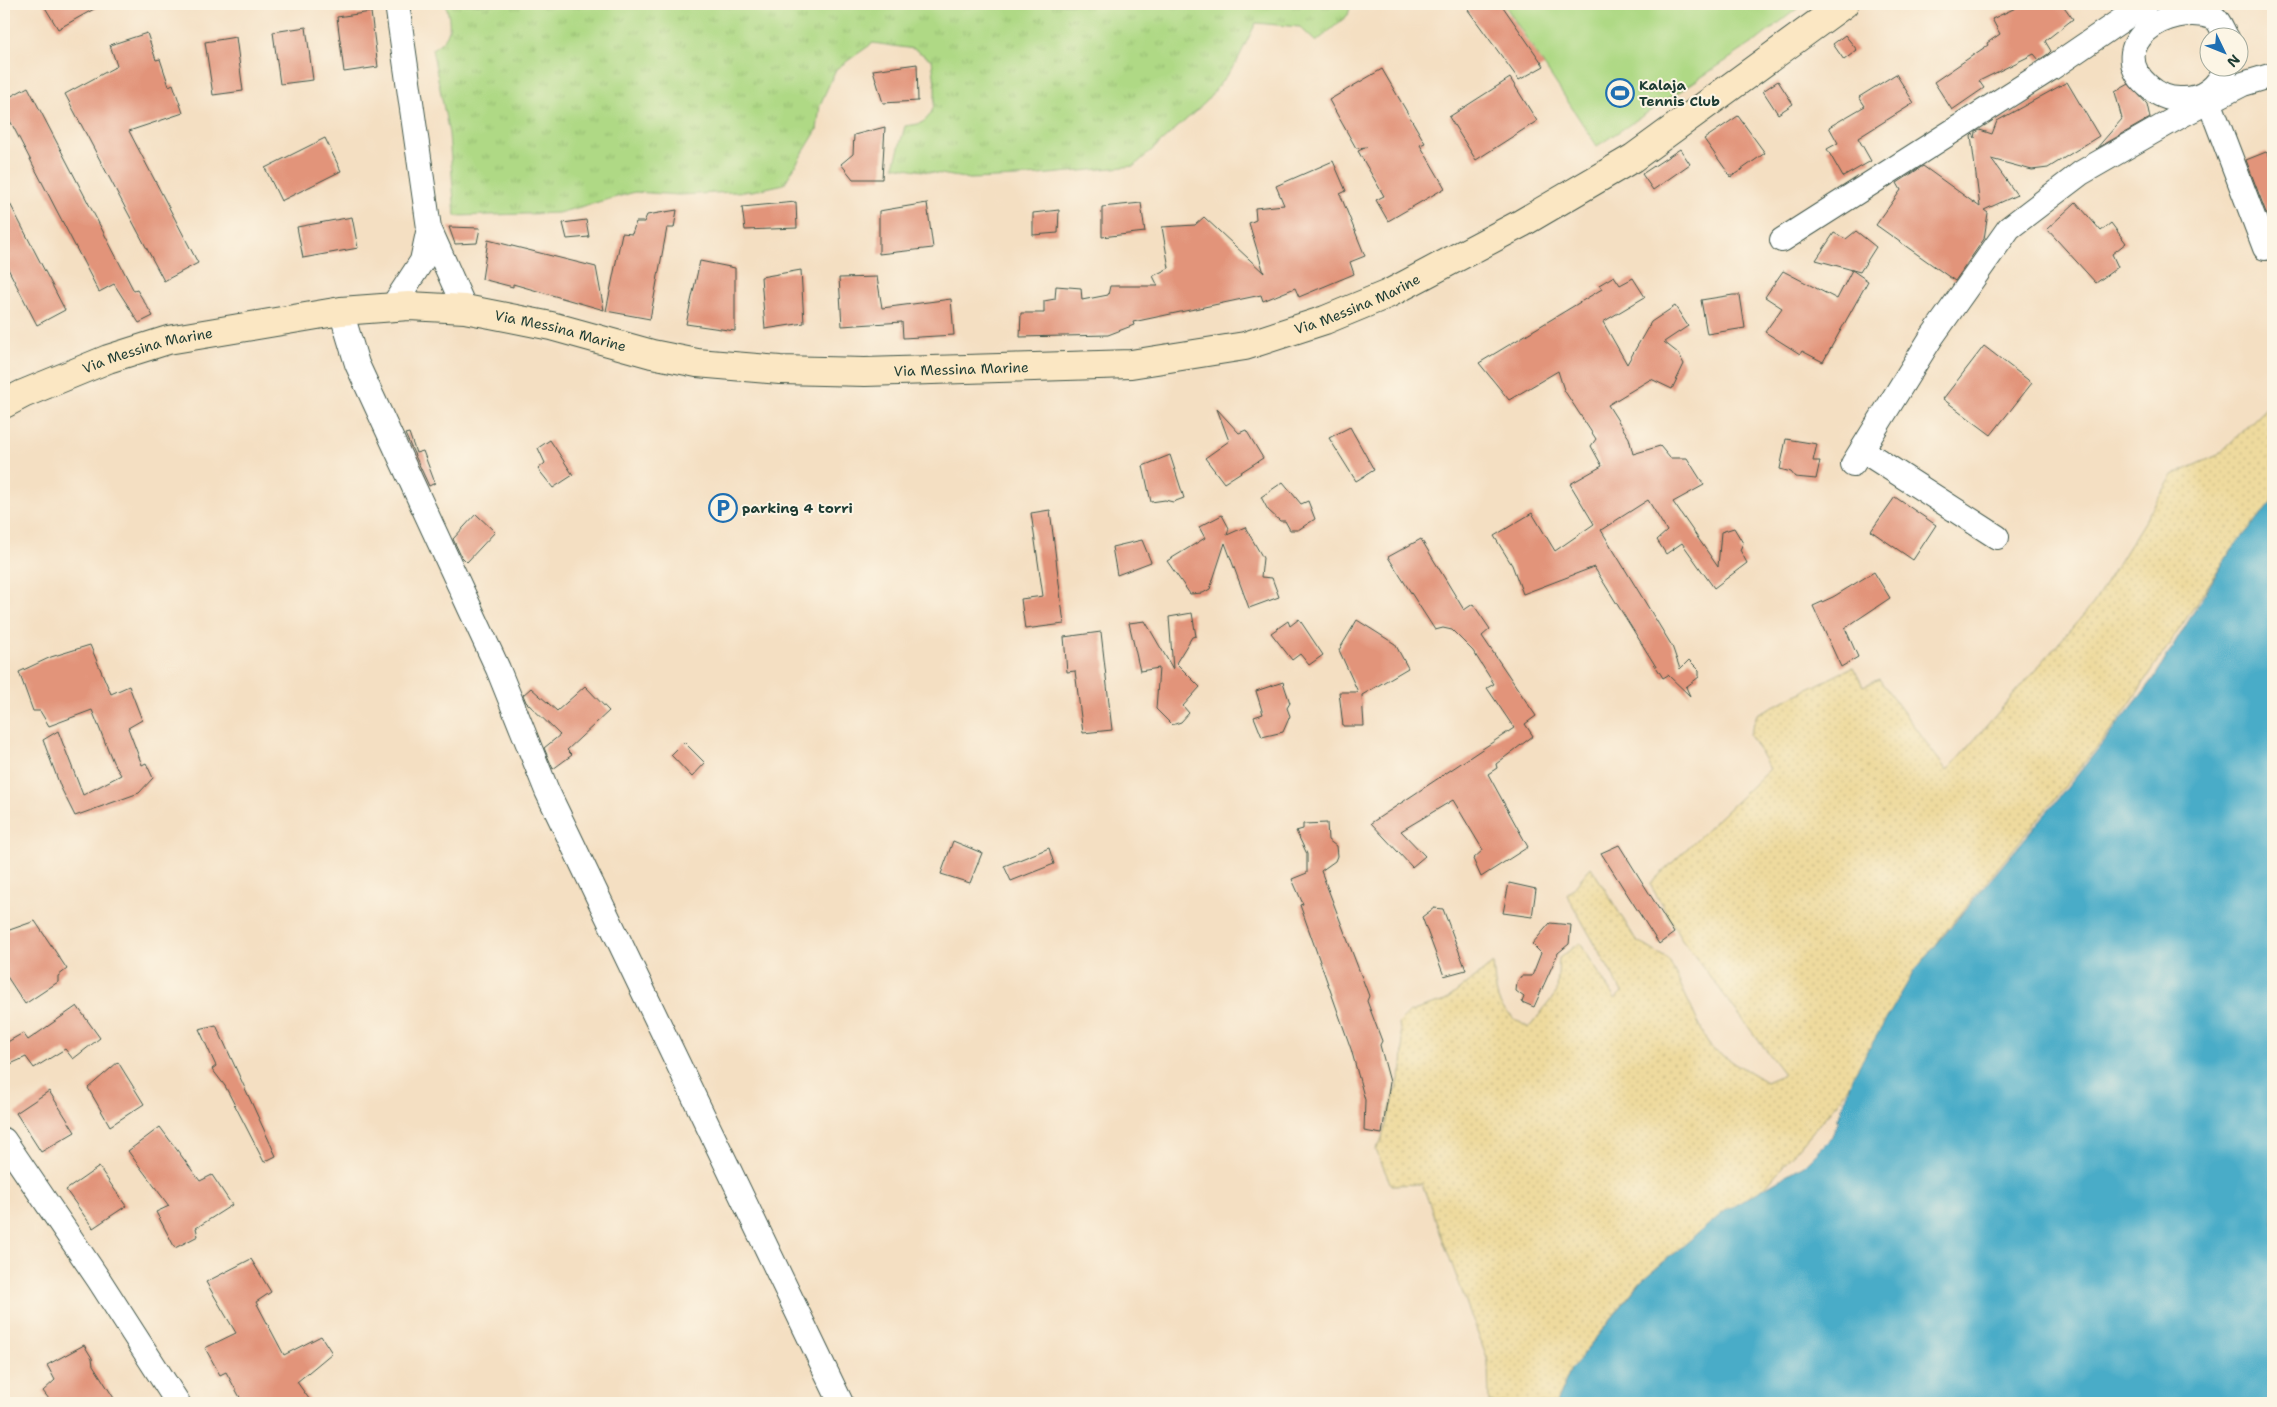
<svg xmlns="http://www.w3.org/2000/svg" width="2277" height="1407" font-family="'Shantell Sans',sans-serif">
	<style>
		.grass { fill: url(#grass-tufts); stroke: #678b5c }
		.sand { fill: url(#sand-dots); stroke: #868c69 }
		.pitch { fill: #afd985; stroke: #678b5c }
		.water { fill: #49acc8; stroke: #34747e }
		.building { fill: #e2947a }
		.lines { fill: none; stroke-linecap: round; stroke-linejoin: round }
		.street-casing { stroke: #3f5549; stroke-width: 26 }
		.secondary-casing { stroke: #3f5549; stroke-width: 30 }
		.street { stroke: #fff; stroke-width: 24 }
		.secondary { stroke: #fbe7c3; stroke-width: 28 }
		.labels { text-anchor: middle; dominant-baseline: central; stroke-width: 4; stroke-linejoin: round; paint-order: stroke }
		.poi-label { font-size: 14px; font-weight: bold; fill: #1f3d34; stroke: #fcf5e5; text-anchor: start }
		.street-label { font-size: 14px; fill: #1f3d34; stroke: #fcf5e5 }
	</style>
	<defs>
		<pattern id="grass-tufts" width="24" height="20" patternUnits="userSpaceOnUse" patternTransform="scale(1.25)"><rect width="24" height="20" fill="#afd985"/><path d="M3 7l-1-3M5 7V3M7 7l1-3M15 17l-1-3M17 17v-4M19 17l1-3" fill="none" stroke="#96bb73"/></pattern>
		<pattern id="sand-dots" width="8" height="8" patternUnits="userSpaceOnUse" patternTransform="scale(1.25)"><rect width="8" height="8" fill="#eeda9e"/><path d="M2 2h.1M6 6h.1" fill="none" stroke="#ccbc89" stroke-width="1.8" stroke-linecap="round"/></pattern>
	</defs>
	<rect width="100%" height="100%" fill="#fcf5e5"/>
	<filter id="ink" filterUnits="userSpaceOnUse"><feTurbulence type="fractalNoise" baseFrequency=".02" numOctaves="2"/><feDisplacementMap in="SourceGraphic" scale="10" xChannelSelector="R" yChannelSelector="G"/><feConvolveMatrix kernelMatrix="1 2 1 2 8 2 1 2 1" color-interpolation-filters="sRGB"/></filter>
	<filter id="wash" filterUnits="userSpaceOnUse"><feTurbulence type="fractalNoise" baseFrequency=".0096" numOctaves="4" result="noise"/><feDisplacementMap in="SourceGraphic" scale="20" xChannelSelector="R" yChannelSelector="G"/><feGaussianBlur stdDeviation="1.12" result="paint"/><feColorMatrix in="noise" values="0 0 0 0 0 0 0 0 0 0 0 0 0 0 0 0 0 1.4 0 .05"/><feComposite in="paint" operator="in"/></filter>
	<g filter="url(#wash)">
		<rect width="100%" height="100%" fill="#f4dfc2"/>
		<!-- grass -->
		<path class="grass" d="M 446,4 L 1351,4 L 1348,15 L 1316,42 L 1300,27 L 1256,23 L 1236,63 L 1206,102 L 1134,166 L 1017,177 L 970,179 L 894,166 L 905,126 C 910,125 916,125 921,123 C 942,112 934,79 932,60 L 914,49 L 873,43 L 836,69 L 820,105 L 817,130 L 784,184 L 752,191 L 679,195 L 635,192 L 558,213 L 455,216 L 449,134 L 432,49 C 453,36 451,26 446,4 Z"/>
		<!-- sand -->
		<path class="sand" d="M 2273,401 L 2273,507 L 2229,554 L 2117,723 L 1941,937 L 1839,1101 L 1763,1189 L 1640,1282 L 1571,1369 L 1556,1403 L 1489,1403 L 1488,1361 L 1422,1184 L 1391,1185 L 1376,1150 L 1381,1141 L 1402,1069 L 1403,1048 L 1399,1023 L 1410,1012 L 1445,1001 L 1493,963 C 1497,1001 1494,1007 1529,1028 L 1557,992 L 1559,958 L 1580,943 L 1615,999 L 1622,992 L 1567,895 L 1591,867 L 1636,940 L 1669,960 L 1710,1048 L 1766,1082 L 1784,1074 L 1681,938 L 1650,884 L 1770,769 L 1750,735 L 1757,714 L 1853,667 L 1863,686 L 1879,679 L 1947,771 L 2093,604 L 2173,475 L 2218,455 Z"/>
		<!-- pitch -->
		<polygon class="pitch" points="1504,4 1803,4 1756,41 1597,146"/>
		<!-- water -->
		<polygon class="water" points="2273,501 2273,1403 1556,1403 1571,1369 1643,1279 1725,1211 1804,1165 1832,1137 1852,1078 1915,970 2067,788 2153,680 2231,550"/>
		<g id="blocks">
			<!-- building -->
			<g class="building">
				<polygon points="43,4 103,4 58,29"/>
				<polygon points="1477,4 1501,4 1544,66 1519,80 1468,10"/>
				<polygon points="2024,4 2062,4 2073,19 2045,41 2051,51 2048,54 2039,60 2034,54 1979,81 1984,88 1952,110 1934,82 1988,45 1987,43 2000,34 1992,19"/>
				<polygon points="371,12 378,67 344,72 337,17"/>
				<polygon points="306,27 313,80 280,84 273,32"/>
				<polygon points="147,33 156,60 160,59 169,86 173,84 183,113 129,131 198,263 164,281 65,94 117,66 110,45"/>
				<polygon points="1845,35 1857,50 1844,60 1833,44"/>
				<polygon points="236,37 243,91 213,95 205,42"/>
				<polygon points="917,64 918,101 883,103 873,70"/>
				<polygon points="1382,69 1425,143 1420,145 1445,188 1388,221 1376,200 1384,196 1358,151 1367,147 1356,148 1329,100"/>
				<polygon points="1896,74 1914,103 1858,138 1871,161 1843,177 1827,149 1838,143 1829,127 1865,106 1859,97"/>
				<polygon points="1510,78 1537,121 1476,160 1449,117"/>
				<polygon points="1778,81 1793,104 1778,114 1763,91"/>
				<polygon points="2067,82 2099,136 2048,168 2032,170 1991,159 2017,195 1984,210 1988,213 1984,239 1955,281 1876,225 1901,190 1897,183 1923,166 1980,207 1971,136 1973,134 1975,138 1976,132 1980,130 1992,134 1997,121"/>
				<polygon points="2129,84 2147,104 2150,118 2096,149 2122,119 2115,92"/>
				<polygon points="28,87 134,291 137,290 153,316 139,323 114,284 99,292 4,109 4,100"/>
				<polygon points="1738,116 1765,153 1731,177 1704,139"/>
				<polygon points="885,127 882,179 853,179 841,164 853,154 854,135"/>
				<polygon points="325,138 341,171 281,201 265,168"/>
				<polygon points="1680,149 1690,164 1653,190 1642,174"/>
				<polygon points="2266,152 2273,160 2273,231 2246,160"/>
				<polygon points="1333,161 1346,191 1340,194 1365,256 1350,262 1354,274 1299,297 1295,288 1263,301 1261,295 1133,322 1134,325 1108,335 1020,337 1021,313 1044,313 1044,301 1055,299 1056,286 1081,288 1082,300 1108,295 1110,286 1158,286 1153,276 1169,268 1162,227 1195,225 1204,217 1264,273 1249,223 1256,220 1255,208 1284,205 1276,186"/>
				<polygon points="4,192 65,310 37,325 4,261"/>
				<polygon points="796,202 797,228 745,230 742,207"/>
				<polygon points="2076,202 2101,231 2111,223 2126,243 2112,254 2118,267 2096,283 2047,229"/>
				<polygon points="927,203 933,248 879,254 879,211"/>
				<polygon points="1141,203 1145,232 1102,237 1102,207"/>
				<polygon points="677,210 674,228 667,228 650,319 606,311 622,233 632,234 636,222 644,222 647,215"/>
				<polygon points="1059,210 1058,233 1033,235 1033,213"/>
				<polygon points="352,217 358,248 303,258 297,227"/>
				<polygon points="586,220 589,237 567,239 563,223"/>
				<polygon points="449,227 480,228 477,243 455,244"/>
				<polygon points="1856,231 1876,247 1860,272 1816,260 1834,233 1846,239"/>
				<polygon points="488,240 596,267 604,310 513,284 513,287 482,279"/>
				<polygon points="700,261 735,268 735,331 686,324"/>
				<polygon points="801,270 804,323 765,329 761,277"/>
				<polygon points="1852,270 1868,281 1823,362 1802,351 1800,354 1765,332 1782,308 1765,297 1783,271 1837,299"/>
				<polygon points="1614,276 1620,285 1633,278 1645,297 1603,322 1627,364 1651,322 1675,306 1688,326 1664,342 1678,353 1684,364 1672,389 1651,379 1608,405 1629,438 1633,454 1660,446 1670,458 1687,458 1704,485 1673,502 1718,567 1721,532 1734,528 1743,543 1740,550 1747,563 1714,588 1682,543 1666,554 1657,540 1667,531 1648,500 1601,530 1672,646 1680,669 1689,660 1699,670 1699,677 1686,687 1690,696 1668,675 1663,678 1594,567 1523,594 1512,565 1494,536 1532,513 1555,551 1594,524 1570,484 1602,466 1591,446 1596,439 1564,390 1558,371 1509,400 1479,363 1602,289 1599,285"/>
				<polygon points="877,277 882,308 951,299 954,335 903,338 902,322 842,326 839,278"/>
				<polygon points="1733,295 1740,295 1745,328 1707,334 1701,300"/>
				<polygon points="1984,346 2032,383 1991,435 1943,399"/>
				<polygon points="1217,409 1239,433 1246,430 1263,458 1224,483 1205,458 1229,441"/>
				<polygon points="1350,427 1374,470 1356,481 1329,438"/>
				<polygon points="409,433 416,453 423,451 435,483 429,486 405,434"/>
				<polygon points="1786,439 1817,444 1813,461 1820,461 1816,479 1795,477 1791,472 1780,469"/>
				<polygon points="550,440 573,475 553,488 538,469 545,463 538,448"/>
				<polygon points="1170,455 1184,498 1173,502 1165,500 1151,502 1143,466"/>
				<polygon points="1283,482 1301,504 1308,501 1315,519 1298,530 1290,530 1285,521 1280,521 1268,510 1261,497"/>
				<polygon points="1895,497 1936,525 1913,560 1871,531"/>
				<polygon points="1050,510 1064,624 1025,629 1021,599 1043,596 1031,513"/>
				<polygon points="476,514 495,532 467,562 461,556 453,539"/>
				<polygon points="1222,515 1229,528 1227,535 1245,527 1263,558 1261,577 1272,578 1279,597 1249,608 1225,543 1210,589 1203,593 1190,594 1167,561 1205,538 1199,527"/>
				<polygon points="1421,539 1464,610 1473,604 1490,629 1482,636 1536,716 1525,724 1533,736 1496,764 1497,768 1488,774 1528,847 1481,877 1473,859 1483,850 1453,800 1401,831 1425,856 1412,867 1371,823 1514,728 1487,688 1494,684 1473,651 1452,630 1443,628 1435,630 1388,557"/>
				<polygon points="1142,540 1151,562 1117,575 1112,547"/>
				<polygon points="1874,572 1890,598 1845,628 1858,657 1841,667 1813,606 1833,597"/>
				<polygon points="1192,613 1196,636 1192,637 1176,663 1200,687 1183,706 1189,713 1181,722 1172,725 1156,709 1159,668 1140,671 1129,623 1145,621 1173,669 1169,617"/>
				<polygon points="1299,619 1323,655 1309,665 1300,654 1292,660 1271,633 1288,621 1290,626"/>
				<polygon points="1357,620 1395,644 1408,668 1362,695 1364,726 1343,726 1339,692 1358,692 1339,650"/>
				<polygon points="1101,632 1112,730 1083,733 1075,671 1067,672 1064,637"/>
				<polygon points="90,645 111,694 129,686 142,720 128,728 142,765 146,763 153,778 139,793 75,816 61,788 43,740 58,731 83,795 121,775 113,762 92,710 49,726 40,711 33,711 19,672 51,657"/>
				<polygon points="1283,682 1290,703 1287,708 1290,716 1283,732 1262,737 1254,717 1263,714 1256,691"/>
				<polygon points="585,686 609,711 567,750 572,755 553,769 544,748 560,735 526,702 523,695 531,688 557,711"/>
				<polygon points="684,742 705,763 692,777 671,755"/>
				<polygon points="1327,823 1328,840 1336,846 1337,856 1335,861 1321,871 1369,996 1367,1001 1382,1041 1380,1045 1390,1082 1382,1134 1364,1131 1365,1100 1351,1049 1300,905 1303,904 1292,879 1307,873 1307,854 1296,831 1303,829 1303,824"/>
				<polygon points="953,841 982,853 970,883 941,874"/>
				<polygon points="1619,845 1674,933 1659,944 1601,853"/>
				<polygon points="1049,848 1054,864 1011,881 1004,866"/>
				<polygon points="1509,883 1536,889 1532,917 1503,913"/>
				<polygon points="1434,908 1443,909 1466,970 1444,976 1422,917"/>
				<polygon points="35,921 67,969 58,976 58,982 25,1004 4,972 4,932"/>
				<polygon points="1550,923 1571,925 1569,944 1558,953 1534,1007 1522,1002 1524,997 1516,991 1517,982 1521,976 1532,976 1541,953 1532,944"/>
				<polygon points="77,1006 100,1038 73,1059 65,1049 34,1068 26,1057 4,1067 4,1044 23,1033 28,1040"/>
				<polygon points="216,1025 276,1156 264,1162 225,1086 212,1069 216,1066 199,1029"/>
				<polygon points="118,1062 144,1104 110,1126 88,1088"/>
				<polygon points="49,1091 75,1132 41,1152 16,1113"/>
				<polygon points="160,1127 200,1181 212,1175 232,1205 196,1228 198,1236 175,1248 156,1212 169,1206 128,1151"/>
				<polygon points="99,1167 126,1206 93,1228 66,1190"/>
				<polygon points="251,1259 271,1292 256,1302 284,1355 321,1336 332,1353 297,1382 312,1403 243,1403 226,1372 220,1375 205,1348 236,1333 206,1282"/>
				<polygon points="84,1345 92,1358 93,1365 117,1403 52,1403 43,1391 55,1380 47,1365"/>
			</g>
		</g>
	</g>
	<g filter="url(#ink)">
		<use href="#blocks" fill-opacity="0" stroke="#3f5549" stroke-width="1"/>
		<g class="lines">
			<defs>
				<g id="street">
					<polyline points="397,4 429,228 465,309"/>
					<path d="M 2226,68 C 2218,86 2204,99 2183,99 C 2169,100 2158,95 2148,86 C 2103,47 2166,0 2215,18 C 2220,22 2223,32 2227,38"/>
					<polyline points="2209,101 2265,248"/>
					<polyline points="1782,240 2050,69 2145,4"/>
					<polyline points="392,307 422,261 429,228"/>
					<polyline points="341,311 357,364 498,669 547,791 841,1403"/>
					<polyline points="1862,450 1997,537"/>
					<polyline points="1853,464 1931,338 2009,228 2081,173 2182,115 2243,84 2273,75"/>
					<polyline points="4,1140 99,1280 178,1403"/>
				</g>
				<g id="secondary">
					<path id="s1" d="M 4,404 L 23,394 L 108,359 L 168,340 L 341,311 L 409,306 L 465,309 L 551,326 L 652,354 L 697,363 L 780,370 L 865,372 L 1131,364 L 1245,346 L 1325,320 L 1388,294 L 1522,223 L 1633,158 L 1844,4"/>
				</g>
			</defs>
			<!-- street casing -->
			<use href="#street" class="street-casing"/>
			<!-- secondary casing -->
			<use href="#secondary" class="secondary-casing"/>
			<!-- street -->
			<use href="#street" class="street"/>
			<!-- secondary -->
			<use href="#secondary" class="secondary"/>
		</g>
	</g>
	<!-- icons -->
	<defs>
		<symbol id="stadium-ring" viewBox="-11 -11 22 22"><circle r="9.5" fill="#fcf5e5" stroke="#1f6fb2" stroke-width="1.5"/><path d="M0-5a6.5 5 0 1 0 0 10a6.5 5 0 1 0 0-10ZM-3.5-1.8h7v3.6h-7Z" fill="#1f6fb2"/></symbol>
		<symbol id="parking-ring" viewBox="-11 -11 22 22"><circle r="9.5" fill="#fcf5e5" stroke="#1f6fb2" stroke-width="1.5"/><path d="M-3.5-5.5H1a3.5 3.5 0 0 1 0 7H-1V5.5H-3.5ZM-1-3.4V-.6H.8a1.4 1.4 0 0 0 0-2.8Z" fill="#1f6fb2"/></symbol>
	</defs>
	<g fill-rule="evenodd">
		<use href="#stadium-ring" x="1604" y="77" width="32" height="32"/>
		<use href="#parking-ring" x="707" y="492" width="32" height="32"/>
	</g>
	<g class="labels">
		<!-- poi labels -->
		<g class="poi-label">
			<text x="1639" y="85">Kalaja<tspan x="1639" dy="16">Tennis Club</tspan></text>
			<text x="742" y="508">parking 4 torri</text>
		</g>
		<!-- street labels -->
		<g class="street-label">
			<text stroke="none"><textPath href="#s1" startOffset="1384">Via Messina Marine</textPath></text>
			<text stroke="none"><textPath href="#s1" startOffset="574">Via Messina Marine</textPath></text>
			<text stroke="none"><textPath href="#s1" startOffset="154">Via Messina Marine</textPath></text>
			<text stroke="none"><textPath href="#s1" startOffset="979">Via Messina Marine</textPath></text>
		</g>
	</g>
	<!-- margin -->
	<rect width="2277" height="1407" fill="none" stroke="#fcf5e5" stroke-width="20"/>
	<!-- north arrow -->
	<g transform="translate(2224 52) rotate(133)"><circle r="24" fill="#fcf5e5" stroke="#a4ab9e"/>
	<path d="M0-4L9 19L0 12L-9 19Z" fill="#1f6fb2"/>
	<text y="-8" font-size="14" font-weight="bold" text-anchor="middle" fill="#1f3d34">N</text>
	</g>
</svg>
